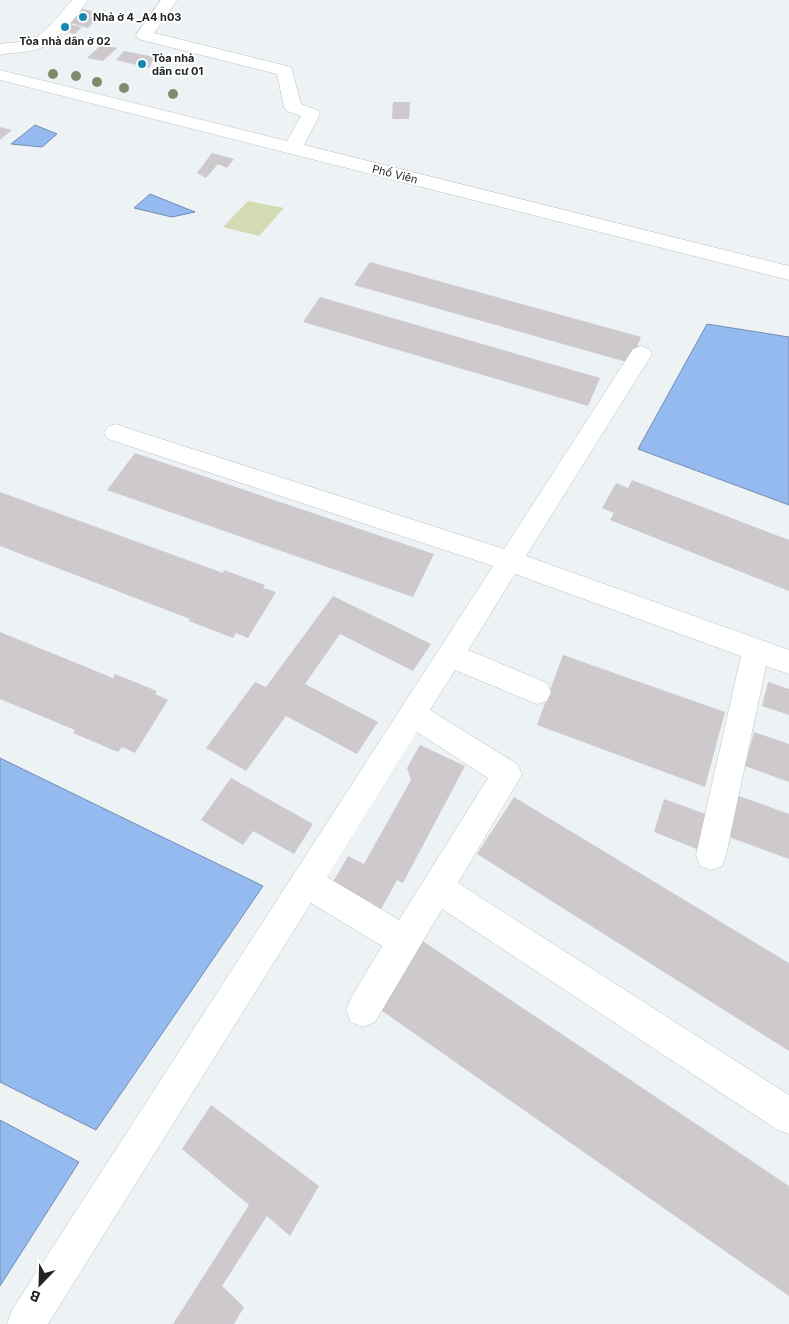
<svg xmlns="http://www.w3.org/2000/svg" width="789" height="1324" font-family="Inter,sans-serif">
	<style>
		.green { fill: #d4dbb3 }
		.water { fill: #94baef; stroke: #728db2 }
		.building { fill: #cec9cd }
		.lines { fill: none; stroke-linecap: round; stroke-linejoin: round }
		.minor-casing { stroke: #bcc0c4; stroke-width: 1 }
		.minor { fill: #fff; fill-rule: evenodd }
		.tree { fill: #84896e }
		.poi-dot { fill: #1489ad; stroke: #fff; stroke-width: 2 }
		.labels { text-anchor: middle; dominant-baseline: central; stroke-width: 4; stroke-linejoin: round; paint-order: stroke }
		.far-poi-label { font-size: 11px; font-weight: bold; fill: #212325; stroke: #fff; text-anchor: start }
		.far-street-label { font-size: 11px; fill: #212325; stroke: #fff }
	</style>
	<rect width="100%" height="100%" fill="#edf2f5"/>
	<!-- green -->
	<polygon class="green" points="248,201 284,208 259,236 223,227"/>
	<!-- water -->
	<g class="water">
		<polygon points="35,125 57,134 42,147 11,144"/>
		<polygon points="150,194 195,212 172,217 134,208"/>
		<polygon points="707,324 789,337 789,505 638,449"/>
		<polygon points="0,758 263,886 96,1130 0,1082"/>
		<polygon points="0,1120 79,1162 0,1286"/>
	</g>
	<!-- building -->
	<g class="building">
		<polygon points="78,8 101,13 88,28 63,21"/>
		<polygon points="56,21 82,27 75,34 49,28"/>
		<polygon points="102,44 117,48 103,61 87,58"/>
		<polygon points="124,51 155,57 149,68 116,60"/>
		<polygon points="393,102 410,102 409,119 392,119"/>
		<polygon points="0,127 12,130 0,140"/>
		<polygon points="212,153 234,159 227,168 218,164 206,178 197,173"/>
		<polygon points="370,262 641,337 630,363 354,285"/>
		<polygon points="320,297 600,378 588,406 303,322"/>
		<polygon points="135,453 434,554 413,597 107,490"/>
		<polygon points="632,480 789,540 789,591 610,520 614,513 602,508 616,483 628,488"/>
		<polygon points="0,492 223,573 224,570 265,585 263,588 276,592 248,638 236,633 233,638 189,621 190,619 0,546"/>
		<polygon points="333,596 431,644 413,671 340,634 305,684 378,722 357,754 286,716 246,771 206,748 255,682 266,687"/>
		<polygon points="0,632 113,678 115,674 157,691 155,694 168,700 135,753 122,747 118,752 73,733 75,730 0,699"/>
		<polygon points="563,655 725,712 705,787 537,725"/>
		<polygon points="768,682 789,689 789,715 762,706"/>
		<polygon points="754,732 789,744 789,782 745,766"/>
		<polygon points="420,745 465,766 403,883 397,880 379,913 330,887 348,856 364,864 411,780 407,768"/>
		<polygon points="231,778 313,824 294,854 253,831 243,845 201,820"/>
		<polygon points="736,795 789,814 789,859 726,836"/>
		<polygon points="514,797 789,963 789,1051 477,854"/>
		<polygon points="664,799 711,816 702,851 654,832"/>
		<polygon points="421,940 789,1186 789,1296 378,1008"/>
		<polygon points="211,1105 319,1186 290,1236 267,1216 222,1286 244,1307 234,1324 173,1324 249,1205 182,1149"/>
	</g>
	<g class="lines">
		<defs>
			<g id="minor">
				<path d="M 72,0 L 88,0 C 78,15 56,44 38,49 C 26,53 13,52 0,55 L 0,44 C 10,42 19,43 28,41 C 42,39 62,11 72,0 Z"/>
				<polygon points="161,0 177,0 154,33 291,67 301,104 317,110 320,114 304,145 789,266 789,280 0,80 0,70 287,141 301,116 287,111 284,107 277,74 138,39 136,35"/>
				<path d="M 641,346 L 649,349 L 652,354 L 526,556 L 789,650 L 789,674 L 766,666 L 726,855 L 722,866 L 711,870 L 700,866 L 696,855 L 741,656 L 515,574 L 468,650 L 547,683 L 551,692 L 547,701 L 537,704 L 455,670 L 430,710 L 517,764 L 522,774 L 458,883 L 789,1095 L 789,1134 L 776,1129 L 442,909 L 375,1022 L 363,1027 L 351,1022 L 346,1010 L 351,998 L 382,946 L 311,903 L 48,1324 L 7,1324 L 12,1310 L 493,566 L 108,439 L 104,433 L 108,427 L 116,424 L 124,427 L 504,549 L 633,349 ZM 417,732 L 488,778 L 399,920 L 327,877 Z"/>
			</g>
		</defs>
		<!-- minor casing -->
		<use href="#minor" class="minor-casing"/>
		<!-- minor -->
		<use href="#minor" class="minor"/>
	</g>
	<!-- trees -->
	<g class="tree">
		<circle cx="53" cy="74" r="5"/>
		<circle cx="76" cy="76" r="5"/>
		<circle cx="97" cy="82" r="5"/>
		<circle cx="124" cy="88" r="5"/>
		<circle cx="173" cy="94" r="5"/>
	</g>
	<!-- markers -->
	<g class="poi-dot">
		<circle cx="83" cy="17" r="5"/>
		<circle cx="65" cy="27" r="5"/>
		<circle cx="142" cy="64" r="5"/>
	</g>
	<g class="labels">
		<!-- far-poi labels -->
		<g class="far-poi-label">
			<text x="93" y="17">Nhà ở 4 _A4 h03</text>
			<text x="65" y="41" text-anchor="middle">Tòa nhà dân ở 02</text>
			<text x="152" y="58">Tòa nhà<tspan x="152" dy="13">dân cư 01</tspan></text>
		</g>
		<!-- far-street labels -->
		<g class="far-street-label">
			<text transform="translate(395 174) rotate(14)">Phố Viên</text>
		</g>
	</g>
	<!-- north arrow -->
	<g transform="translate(40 1284) rotate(203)" stroke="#ffffff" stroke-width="4" paint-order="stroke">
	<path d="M0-4L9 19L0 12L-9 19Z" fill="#212325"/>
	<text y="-8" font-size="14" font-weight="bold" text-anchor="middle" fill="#212325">B</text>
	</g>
</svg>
